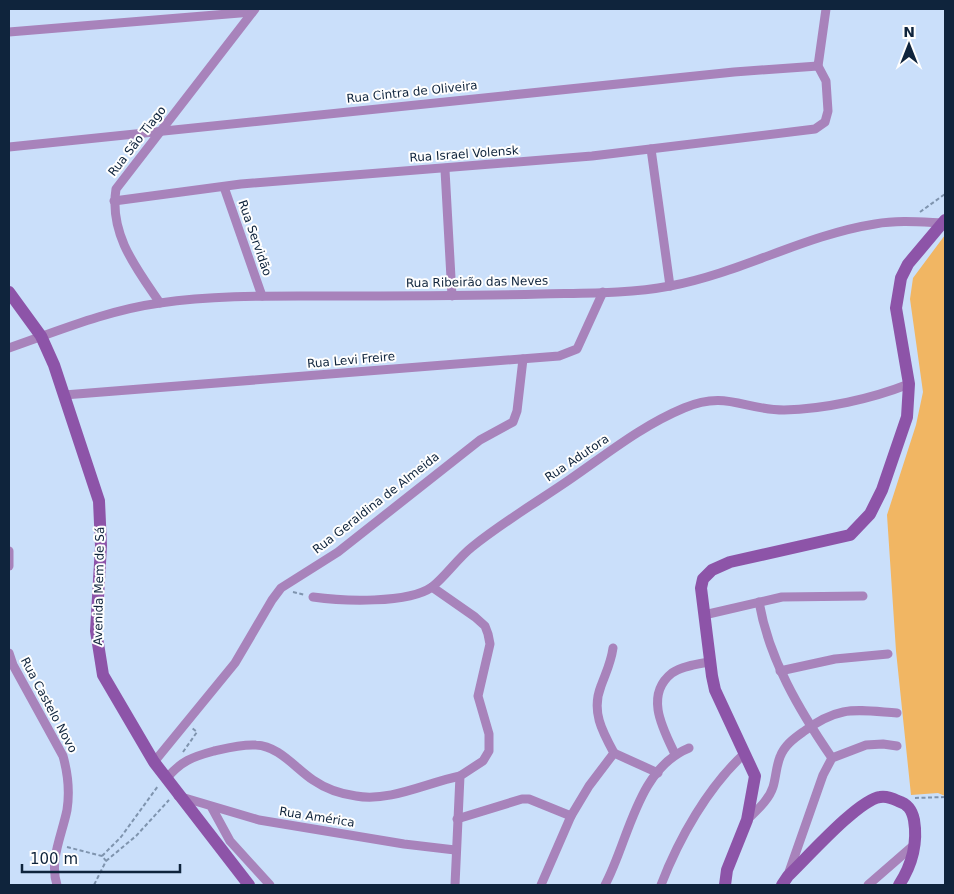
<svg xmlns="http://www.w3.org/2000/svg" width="954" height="894" font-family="'DejaVu Sans',sans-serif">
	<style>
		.green { fill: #f1b663 }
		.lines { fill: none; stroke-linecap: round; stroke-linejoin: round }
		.path { stroke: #7f94ae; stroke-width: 2; stroke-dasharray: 4 2.5; stroke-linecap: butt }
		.street { stroke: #a883bb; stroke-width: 9 }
		.secondary { stroke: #8d54a8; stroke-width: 12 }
		.labels { text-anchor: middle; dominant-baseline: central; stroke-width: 4; stroke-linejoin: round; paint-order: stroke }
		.street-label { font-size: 12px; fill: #0f243c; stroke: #fefefe }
	</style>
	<rect width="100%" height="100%" fill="#cadffa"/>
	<!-- green -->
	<polygon class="green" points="945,235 945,796 938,793 911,795 896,651 887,515 916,425 923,392 910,299 913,278"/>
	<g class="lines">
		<!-- path -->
		<g class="path">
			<polyline points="920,212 945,194"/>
			<polyline points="293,592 305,595"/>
			<polyline points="183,752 197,732 192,728"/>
			<polyline points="915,798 945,797"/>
			<polyline points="67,847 102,856 106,861 94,885"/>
			<polyline points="102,856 121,837 158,786"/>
			<polyline points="106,861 136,836 169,800"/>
		</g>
		<!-- street -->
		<g class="street">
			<polyline points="9,32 252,12"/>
			<polyline points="9,147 734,72 818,66"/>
			<polyline points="651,149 670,286"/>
			<polyline points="445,170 452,296"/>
			<polyline points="224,187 262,296"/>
			<polyline points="114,201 241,184 592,156 815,129 825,122 828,111 826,81 818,66 826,9"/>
			<path d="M 160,303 C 136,268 109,234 116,189 L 255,9"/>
			<path d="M 9,348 C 58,331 108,310 160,303 C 214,295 271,296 326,296 C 398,296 470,296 541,294 C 584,293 628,294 670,286 C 740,273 805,235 875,224 C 898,220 920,222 942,223"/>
			<polyline points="64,395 559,356 577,349 603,292"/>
			<polyline points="9,551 9,566"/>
			<polyline points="432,587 475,617 485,626 488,634 490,644 478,696 489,734 489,751 483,761 460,776 455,885"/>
			<path d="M 313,597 C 342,601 408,604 432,587 C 445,577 458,558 472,547 C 503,522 537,502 569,480 C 607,454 641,426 684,408 C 726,390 744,410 784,410 C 825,409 871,399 909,384"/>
			<path d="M 759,602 C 769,659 799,710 832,758"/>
			<polyline points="704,615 782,597 863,596"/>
			<path d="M 9,653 L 13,665 L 63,756 C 68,774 70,791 67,810 C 62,835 49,860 57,885"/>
			<polyline points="780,671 835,659 888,654"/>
			<polyline points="614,753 658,773"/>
			<path d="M 675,754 C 663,729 644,695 672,673 C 682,666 698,664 709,662"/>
			<polyline points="154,762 235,663 272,600 281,588 338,552 480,440 513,422 517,411 523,359"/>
			<path d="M 166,779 C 181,761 192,757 214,751 C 227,748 242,744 256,745 C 279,746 295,768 313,780 C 326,789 341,794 356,796 C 390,802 426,783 460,776"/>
			<polyline points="178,796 259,820 404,844 455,850"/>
			<polyline points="212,808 230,841 270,885"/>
			<polyline points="457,819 522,799 529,799 571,816"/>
			<path d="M 747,820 C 756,811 769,800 773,787 C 776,777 776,767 780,757 C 784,746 793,739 803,732 C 839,705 855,710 897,713"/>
			<polyline points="789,872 823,775 832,758 866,745 883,744 897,746"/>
			<path d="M 541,885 L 571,816 L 589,786 L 614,753 C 602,731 591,711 601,686 C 606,672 611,663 613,648"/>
			<path d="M 605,885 C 629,840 637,769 689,748"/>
			<path d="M 661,885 C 679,838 708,787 745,753"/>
			<polyline points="868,885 914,845"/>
		</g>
		<!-- secondary -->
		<g class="secondary">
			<polyline points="9,292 41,336 54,365 99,501 101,546 96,631 103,675 154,762 249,885"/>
			<polyline points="725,885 727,870 747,820 755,776 715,690 712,676 701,588 703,579 712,570 730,562 850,535 870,514 882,490 907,417 909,384 896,308 901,278 908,264 945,220"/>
			<path d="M 782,885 L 788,876 C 806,859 858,800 880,797 C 886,796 892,798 898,801 C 908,804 912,810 914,820 C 918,844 912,865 899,885"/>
		</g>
	</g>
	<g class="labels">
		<!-- street labels -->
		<g class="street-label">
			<text transform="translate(412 92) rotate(-6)">Rua Cintra de Oliveira</text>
			<text transform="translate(137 141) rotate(-52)">Rua São Tiago</text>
			<text transform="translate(464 154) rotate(-4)">Rua Israel Volensk</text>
			<text transform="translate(255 238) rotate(71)">Rua Servidão</text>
			<text transform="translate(477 282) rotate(-1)">Rua Ribeirão das Neves</text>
			<text transform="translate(351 360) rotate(-5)">Rua Levi Freire</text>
			<text transform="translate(577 458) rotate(-34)">Rua Adutora</text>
			<text transform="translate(376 503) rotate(-38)">Rua Geraldina de Almeida</text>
			<text transform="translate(99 586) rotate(-89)">Avenida Mem de Sá</text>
			<text transform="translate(49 705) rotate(62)">Rua Castelo Novo</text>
			<text transform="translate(317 817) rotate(9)">Rua América</text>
		</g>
	</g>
	<!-- border -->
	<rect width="954" height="894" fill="none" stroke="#0f243c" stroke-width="20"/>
	<!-- north arrow -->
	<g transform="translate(909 45)" stroke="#fefefe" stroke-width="4" paint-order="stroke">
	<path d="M0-4L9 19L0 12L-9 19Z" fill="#0f243c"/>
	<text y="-8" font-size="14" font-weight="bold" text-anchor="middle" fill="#0f243c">N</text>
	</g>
	<!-- scale -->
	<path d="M22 864v8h158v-8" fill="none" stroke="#0f243c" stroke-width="2.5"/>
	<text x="30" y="864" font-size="15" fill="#0f243c" stroke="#fefefe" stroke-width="4" paint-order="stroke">100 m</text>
</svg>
